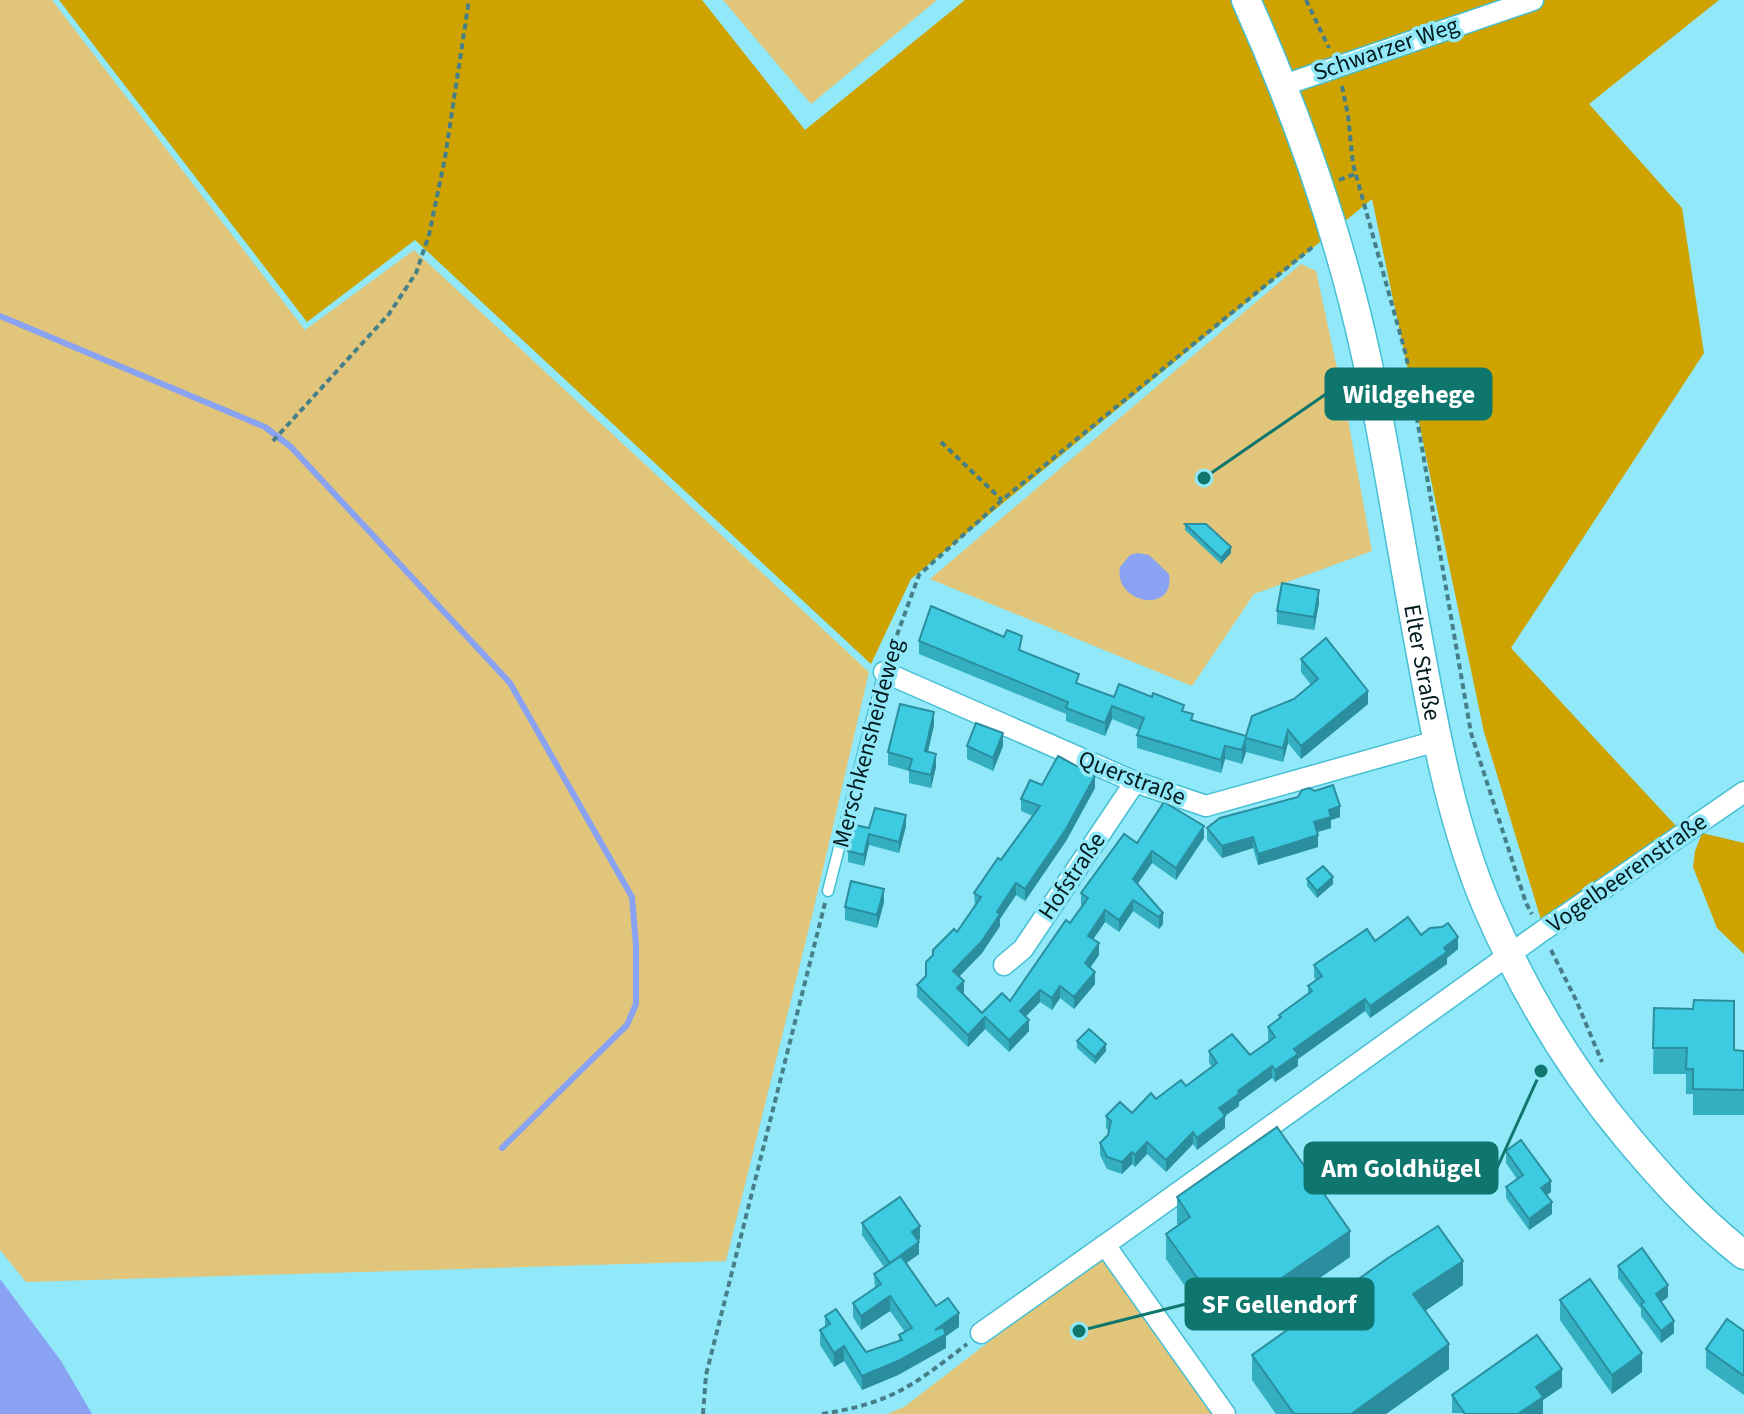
<svg xmlns="http://www.w3.org/2000/svg" width="1744" height="1414" font-family="'Source Sans 3',sans-serif">
	<style>
		.green { fill: #e1c57a }
		.forest { fill: #cea300 }
		.water { fill: #89a2f2 }
		.lines { fill: none; stroke-linecap: round; stroke-linejoin: round }
		.stream { stroke: #89a2f2; stroke-width: 6 }
		.service-casing { stroke: #45bfd3; stroke-width: 13 }
		.minor-casing { stroke: #45bfd3; stroke-width: 23 }
		.secondary-casing { stroke: #45bfd3; stroke-width: 31 }
		.path { stroke: #477f89; stroke-width: 4; stroke-dasharray: 6 4; stroke-linecap: butt }
		.service { stroke: #fff; stroke-width: 10 }
		.minor { stroke: #fff; stroke-width: 20 }
		.secondary { stroke: #fff; stroke-width: 28 }
		.wall { fill: #34afc2 }
		.shaded-wall { fill: #2b8e9e }
		.building { fill: #3dcbe1; stroke: #2b8e9e; stroke-width: 2 }
		.labels { text-anchor: middle; dominant-baseline: central; stroke-width: 7; stroke-linejoin: round; paint-order: stroke }
		.street-label { font-size: 24px; fill: #021b1f; stroke: #90e8f8 }
		.leader { fill: none; stroke: #0f766e; stroke-width: 3 }
		.callout-dot { fill: #0f766e; stroke: #90e8f8; stroke-width: 3 }
		.callout { fill: #0f766e; stroke: #0f766e; stroke-width: 3 }
		.callout-label { font-size: 26px; text-anchor: middle; font-weight: bold; fill: #fff }
	</style>
	<rect width="100%" height="100%" fill="#90e8f8"/>
	<!-- green -->
	<g class="green">
		<polygon points="0,0 52,0 305,330 414,250 869,672 812,916 726,1261 26,1282 0,1250"/>
		<polygon points="723,0 937,0 811,104"/>
		<polygon points="1301,264 1316,271 1347,414 1372,551 1254,594 1192,686 930,579"/>
		<polygon points="1102,1255 1213,1414 887,1414 904,1407"/>
	</g>
	<!-- forest -->
	<g class="forest">
		<polygon points="59,0 702,0 805,130 965,0 1719,0 1589,104 1682,208 1704,353 1511,648 1677,827 1542,923 1484,732 1372,199 911,579 871,664 415,240 307,322"/>
		<polygon points="1702,833 1744,843 1744,954 1717,928 1693,867 1695,851"/>
	</g>
	<!-- water -->
	<g class="water">
		<path d="M 1138,553 L 1149,555 L 1169,574 C 1176,615 1113,604 1120,567 L 1130,555 Z"/>
		<polygon points="0,1279 61,1361 92,1414 0,1414"/>
	</g>
	<g class="lines">
		<!-- stream -->
		<polyline class="stream" points="0,316 265,427 291,447 510,683 632,897 636,945 636,1004 627,1025 502,1148"/>
		<defs>
			<polyline id="service" points="828,891 884,672"/>
			<g id="minor">
				<polyline points="1284,85 1533,0"/>
				<polyline points="884,672 1135,782 1206,806 1437,741"/>
				<polyline points="1004,965 1023,949 1135,782"/>
				<polyline points="981,1333 1105,1245"/>
				<polyline points="1225,1414 1105,1245 1541,932 1744,792"/>
			</g>
			<g id="secondary">
				<path id="s1" d="M 1246,0 C 1298,116 1340,235 1367,360 C 1388,459 1403,560 1422,660 C 1437,743 1454,829 1487,907 C 1523,990 1570,1069 1627,1137 C 1663,1180 1700,1221 1744,1255"/>
			</g>
		</defs>
		<!-- service casing -->
		<use href="#service" class="service-casing"/>
		<!-- minor casing -->
		<use href="#minor" class="minor-casing"/>
		<!-- secondary casing -->
		<use href="#secondary" class="secondary-casing"/>
		<!-- path -->
		<g class="path">
			<polyline points="1306,0 1329,48"/>
			<polyline points="1342,86 1348,115 1353,164 1406,355 1471,733 1526,903 1532,914"/>
			<polyline points="1339,180 1355,174"/>
			<polyline points="273,441 389,314 416,273 429,235 445,158 469,0"/>
			<polyline points="941,442 1002,500"/>
			<polyline points="890,654 919,575 1002,500 1315,245"/>
			<polyline points="1551,950 1576,1000 1602,1062"/>
			<polyline points="703,1414 706,1375 825,903"/>
			<path d="M 822,1414 C 891,1403 913,1386 967,1344"/>
		</g>
		<!-- service -->
		<use href="#service" class="service"/>
		<!-- minor -->
		<use href="#minor" class="minor"/>
		<!-- secondary -->
		<use href="#secondary" class="secondary"/>
	</g>
	<!-- wall -->
	<g class="wall">
		<polygon points="1185,524 1231,553 1221,564 1185,530"/>
		<polygon points="1319,603 1314,630 1277,624 1277,611"/>
		<polygon points="919,641 1021,651 1079,684 1114,697 1184,711 1193,720 1246,736 1311,685 1301,672 1301,659 1368,704 1301,759 1288,743 1283,762 1246,752 1242,764 1225,759 1221,773 1137,748 1137,735 1139,730 1112,719 1105,736 1066,721 1066,714 919,654"/>
		<polygon points="934,725 928,752 936,767 931,788 909,783 909,771 888,765 888,752"/>
		<polygon points="967,746 1003,746 993,771 967,759"/>
		<polygon points="1042,785 1095,788 1066,841 1025,901 1016,895 1000,919 1000,926 982,953 959,977 964,993 963,994 982,1013 1010,1001 1082,906 1081,905 1081,893 1137,843 1204,838 1176,880 1152,863 1137,884 1163,924 1159,929 1133,911 1119,932 1105,922 1093,939 1099,955 1090,968 1095,984 1074,1009 1060,998 1052,1010 1040,1002 1026,1016 1029,1031 1009,1052 985,1029 968,1047 917,997 917,985 926,976 975,906 974,893 1033,816 1021,811 1021,799"/>
		<polygon points="1315,791 1340,817 1331,820 1331,828 1317,832 1318,847 1258,865 1253,848 1222,858 1207,840 1207,828"/>
		<polygon points="906,826 899,853 869,845 864,866 848,862 848,851 869,828"/>
		<polygon points="1307,879 1333,884 1317,898 1307,886"/>
		<polygon points="884,902 877,928 845,920 845,907"/>
		<polygon points="1421,935 1458,949 1447,958 1447,964 1370,1018 1365,1011 1298,1059 1298,1066 1275,1082 1272,1078 1239,1102 1239,1106 1225,1116 1225,1128 1197,1150 1193,1144 1166,1172 1147,1154 1135,1167 1132,1164 1122,1174 1107,1169 1100,1155 1100,1143 1108,1135 1109,1131 1106,1128 1106,1116 1132,1113 1156,1099 1186,1086 1212,1067 1209,1063 1209,1051 1250,1055 1269,1041 1268,1039 1268,1027 1279,1019 1279,1015 1308,994 1308,986 1316,980 1314,977 1314,965 1375,941"/>
		<polygon points="1654,1008 1734,1050 1744,1051 1744,1115 1693,1115 1693,1094 1686,1094 1686,1074 1653,1074"/>
		<polygon points="1077,1041 1106,1051 1095,1064 1077,1048"/>
		<polygon points="1506,1151 1551,1192 1546,1195 1552,1214 1529,1230 1506,1198 1506,1187 1517,1179 1506,1163"/>
		<polygon points="1177,1197 1350,1257 1250,1326 1240,1311 1215,1329 1166,1259 1166,1234 1178,1225 1177,1223"/>
		<polygon points="862,1223 920,1239 918,1240 919,1254 906,1263 936,1306 959,1327 946,1336 946,1348 898,1375 862,1390 844,1361 834,1367 820,1345 820,1330 825,1327 825,1316 866,1352 899,1341 899,1335 905,1332 890,1311 861,1330 853,1317 853,1303 875,1289 874,1274 884,1267 862,1235"/>
		<polygon points="1618,1266 1668,1297 1661,1302 1674,1333 1661,1343 1641,1316 1641,1309 1618,1278"/>
		<polygon points="1463,1285 1425,1311 1449,1369 1386,1414 1276,1414 1252,1380 1252,1355"/>
		<polygon points="1560,1300 1642,1372 1612,1394 1560,1320"/>
		<polygon points="1744,1331 1744,1395 1706,1368 1706,1349"/>
		<polygon points="1562,1387 1543,1400 1543,1414 1452,1413 1452,1395"/>
	</g>
	<!-- shaded-wall -->
	<g class="shaded-wall">
		<polygon points="1231,547 1231,553 1221,564 1221,558"/>
		<polygon points="1319,590 1319,603 1314,630 1314,617"/>
		<polygon points="1368,691 1368,704 1301,759 1301,746"/>
		<polygon points="1112,706 1112,719 1105,736 1105,723"/>
		<polygon points="934,712 934,725 925,764 925,751"/>
		<polygon points="1288,730 1288,743 1283,762 1283,748"/>
		<polygon points="1003,733 1003,746 993,771 993,758"/>
		<polygon points="1246,738 1246,752 1242,764 1242,750"/>
		<polygon points="1225,746 1225,759 1221,773 1221,760"/>
		<polygon points="936,754 936,767 931,788 931,775"/>
		<polygon points="1095,776 1095,788 1066,841 1025,901 1025,889"/>
		<polygon points="1340,806 1340,817 1331,820 1331,828 1314,833 1314,822 1329,810"/>
		<polygon points="906,815 906,826 899,853 899,842"/>
		<polygon points="1204,826 1204,838 1176,880 1176,868"/>
		<polygon points="869,834 869,845 864,866 864,855"/>
		<polygon points="1318,835 1318,847 1258,865 1258,854"/>
		<polygon points="1253,837 1253,848 1222,858 1222,846"/>
		<polygon points="1152,851 1152,863 1133,891 1133,879"/>
		<polygon points="1333,877 1333,884 1317,898 1317,891"/>
		<polygon points="1016,883 1016,895 1000,919 1000,926 982,953 953,983 953,971 997,912"/>
		<polygon points="884,889 884,902 877,928 877,915"/>
		<polygon points="1133,900 1133,911 1119,932 1119,920"/>
		<polygon points="1105,910 1105,922 1088,947 1088,936"/>
		<polygon points="1163,913 1163,924 1159,929 1159,917"/>
		<polygon points="1458,937 1458,949 1447,958 1447,964 1370,1018 1370,1006"/>
		<polygon points="1099,943 1099,955 1085,975 1085,963"/>
		<polygon points="1095,972 1095,984 1074,1009 1074,997"/>
		<polygon points="964,981 964,993 957,1000 957,988"/>
		<polygon points="1060,986 1060,998 1052,1010 1052,998"/>
		<polygon points="1040,990 1040,1002 1020,1022 1020,1011"/>
		<polygon points="1365,999 1365,1011 1298,1059 1298,1066 1275,1082 1275,1070 1294,1049"/>
		<polygon points="985,1017 985,1029 968,1047 968,1035"/>
		<polygon points="1029,1020 1029,1031 1009,1052 1009,1040"/>
		<polygon points="1106,1044 1106,1051 1095,1064 1095,1057"/>
		<polygon points="1272,1066 1272,1078 1239,1102 1239,1106 1219,1120 1219,1108 1238,1091"/>
		<polygon points="1225,1116 1225,1128 1197,1150 1197,1138"/>
		<polygon points="1193,1132 1193,1144 1166,1172 1166,1160"/>
		<polygon points="1147,1142 1147,1154 1135,1167 1135,1155"/>
		<polygon points="1132,1152 1132,1164 1122,1174 1122,1162"/>
		<polygon points="1551,1181 1551,1192 1541,1199 1541,1188"/>
		<polygon points="1552,1202 1552,1214 1529,1230 1529,1219"/>
		<polygon points="920,1226 920,1239 912,1244 912,1232"/>
		<polygon points="1350,1231 1350,1257 1250,1326 1250,1300"/>
		<polygon points="919,1242 919,1254 890,1275 890,1263"/>
		<polygon points="1463,1261 1463,1285 1413,1319 1413,1294"/>
		<polygon points="1668,1285 1668,1297 1656,1306 1656,1294"/>
		<polygon points="1240,1286 1240,1311 1215,1329 1215,1303"/>
		<polygon points="890,1296 890,1311 861,1330 861,1316"/>
		<polygon points="959,1313 959,1327 946,1336 946,1348 898,1375 862,1390 862,1376 935,1330"/>
		<polygon points="1674,1321 1674,1333 1661,1343 1661,1331"/>
		<polygon points="1449,1344 1449,1369 1386,1414 1351,1414"/>
		<polygon points="844,1346 844,1361 834,1367 834,1353"/>
		<polygon points="1642,1353 1642,1372 1612,1394 1612,1375"/>
		<polygon points="1562,1369 1562,1387 1543,1400 1543,1414 1518,1414 1536,1387"/>
	</g>
	<!-- building -->
	<g class="building">
		<polygon points="1185,524 1206,524 1231,547 1221,558"/>
		<polygon points="1282,583 1319,590 1314,617 1277,611"/>
		<polygon points="931,606 1004,637 1007,630 1022,636 1019,650 1079,674 1076,683 1114,697 1119,684 1152,697 1153,693 1184,705 1182,711 1193,714 1191,720 1246,736 1252,716 1294,699 1318,679 1301,659 1326,638 1368,691 1301,746 1288,730 1283,748 1246,738 1242,750 1225,746 1221,760 1137,735 1144,718 1112,706 1105,723 1066,708 1068,702 919,641"/>
		<polygon points="900,704 934,712 925,751 936,754 931,775 909,770 912,759 888,752"/>
		<polygon points="976,723 1003,733 993,758 967,746"/>
		<polygon points="1058,756 1095,776 1066,829 1025,889 1016,883 997,912 1000,914 982,941 953,971 964,981 957,988 982,1013 1002,993 1010,1001 1066,920 1070,923 1088,898 1081,893 1124,834 1137,843 1164,802 1204,826 1176,868 1152,851 1133,879 1163,913 1159,917 1133,900 1119,920 1105,910 1088,936 1099,943 1085,963 1095,972 1074,997 1060,986 1052,998 1040,990 1020,1011 1029,1020 1009,1040 985,1017 968,1035 917,985 926,976 926,962 933,955 933,950 954,929 957,932 981,897 974,893 998,858 1001,860 1040,806 1021,799 1030,780 1042,785"/>
		<polygon points="1333,785 1340,806 1329,810 1331,817 1314,822 1318,835 1258,854 1253,837 1222,846 1207,828 1220,818 1298,797 1302,790 1309,788 1315,791"/>
		<polygon points="875,808 906,815 899,842 869,834 864,855 848,851 855,825 869,828"/>
		<polygon points="1323,866 1333,877 1317,891 1307,879"/>
		<polygon points="851,881 884,889 877,915 845,907"/>
		<polygon points="1408,917 1421,935 1430,928 1442,927 1448,923 1458,937 1444,948 1447,952 1370,1006 1365,999 1294,1049 1298,1054 1275,1070 1272,1066 1238,1091 1239,1094 1219,1108 1225,1116 1197,1138 1193,1132 1166,1160 1147,1142 1135,1155 1132,1152 1122,1162 1107,1157 1100,1143 1108,1135 1111,1121 1106,1116 1120,1102 1132,1113 1151,1093 1156,1099 1181,1080 1186,1086 1217,1063 1209,1051 1232,1034 1250,1055 1275,1037 1268,1027 1281,1017 1279,1015 1312,991 1308,986 1322,976 1314,965 1367,929 1375,941"/>
		<polygon points="1694,1000 1734,1001 1734,1050 1744,1051 1744,1090 1693,1089 1693,1069 1686,1069 1687,1048 1653,1048 1654,1008 1693,1009"/>
		<polygon points="1089,1029 1106,1044 1095,1057 1077,1041"/>
		<polygon points="1277,1127 1350,1231 1250,1300 1240,1286 1215,1303 1166,1234 1190,1217 1177,1197"/>
		<polygon points="1521,1140 1551,1181 1541,1188 1552,1202 1529,1219 1506,1187 1523,1175 1506,1151"/>
		<polygon points="900,1197 920,1226 912,1232 919,1242 890,1263 862,1223"/>
		<polygon points="1438,1226 1463,1261 1413,1294 1449,1344 1351,1414 1294,1414 1252,1355 1388,1258"/>
		<polygon points="1642,1248 1668,1285 1656,1294 1674,1321 1661,1331 1641,1304 1644,1302 1618,1266"/>
		<polygon points="901,1256 936,1306 948,1298 959,1313 935,1330 943,1327 946,1334 898,1361 862,1376 844,1346 834,1353 820,1330 830,1324 825,1316 836,1309 866,1352 902,1340 899,1335 912,1328 890,1296 861,1316 853,1303 881,1284 874,1274"/>
		<polygon points="1590,1279 1642,1353 1612,1375 1560,1300"/>
		<polygon points="1727,1319 1744,1331 1744,1376 1706,1349"/>
		<polygon points="1537,1335 1562,1369 1536,1387 1543,1397 1518,1414 1465,1414 1452,1395"/>
	</g>
	<g class="labels">
		<!-- street labels -->
		<g class="street-label">
			<text transform="translate(1386 49) rotate(-19)">Schwarzer Weg</text>
			<text stroke="none"><textPath href="#s1" startOffset="688">Elter Straße</textPath></text>
			<text transform="translate(868 743) rotate(-75)">Merschkensheideweg</text>
			<text transform="translate(1132 778) rotate(21)">Querstraße</text>
			<text transform="translate(1627 873) rotate(-35)">Vogelbeerenstraße</text>
			<text transform="translate(1072 876) rotate(-56)">Hofstraße</text>
		</g>
	</g>
	<!-- callouts -->
	<path class="leader" d="M1204 478L1326 394M1541 1071L1497 1168M1079 1331L1186 1304"/>
	<g class="callout-dot">
		<circle cx="1204" cy="478" r="8"/>
		<circle cx="1541" cy="1071" r="8"/>
		<circle cx="1079" cy="1331" r="8"/>
	</g>
	<g class="callout">
		<rect x="1326" y="369" width="165" height="50" rx="8"/>
		<rect x="1305" y="1143" width="192" height="50" rx="8"/>
		<rect x="1186" y="1279" width="187" height="50" rx="8"/>
	</g>
	<g class="callout-label">
		<text x="1409" y="403">Wildgehege</text>
		<text x="1401" y="1177">Am Goldhügel</text>
		<text x="1279" y="1313">SF Gellendorf</text>
	</g>
</svg>
